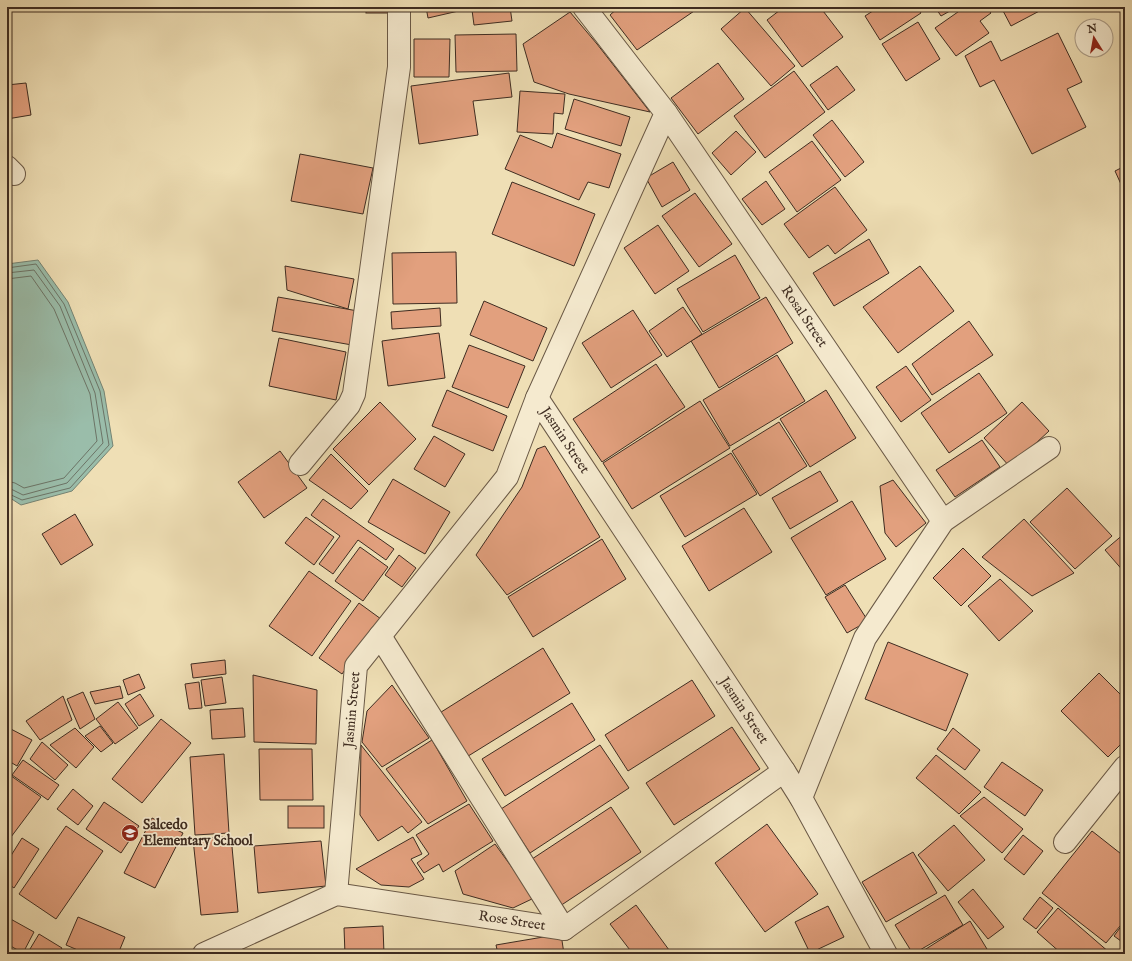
<svg xmlns="http://www.w3.org/2000/svg" width="1132" height="961" font-family="'IM FELL English',serif">
	<style>
		.water { fill: #9abdaa; stroke: #758373 }
		.lines { fill: none; stroke-linecap: round; stroke-linejoin: round }
		.shore { stroke: #6c7466; stroke-width: 1 }
		.building { fill: #e2a07e; stroke: #3e2c21 }
		.minor-casing { stroke: #6a5946; stroke-width: 24 }
		.minor { stroke: #f5eacf; stroke-width: 22 }
		.labels { text-anchor: middle; dominant-baseline: central; stroke-width: 3.5; stroke-linejoin: round; paint-order: stroke }
		.street-label { font-size: 14px; fill: #3e2c21; stroke: #f5eacf }
		.poi-label { font-size: 14px; font-weight: bold; fill: #3e2c21; stroke: #f5eacf; text-anchor: start }
	</style>
	<rect width="100%" height="100%" fill="#efdfb5"/>
	<filter id="stains"><feTurbulence type="fractalNoise" baseFrequency=".005" numOctaves="4"/><feColorMatrix values="0 0 0 0 .2 0 0 0 0 .09 0 0 0 0 .02 0 0 0 .5 -.17"/></filter>
	<radialGradient id="worn" r=".72"><stop offset=".6" stop-color="#630" stop-opacity="0"/><stop offset="1" stop-color="#630" stop-opacity=".3"/></radialGradient>
	<!-- water -->
	<polygon class="water" points="38,260 68,302 104,391 113,446 72,491 21,505 7,496 7,264"/>
	<g class="lines">
		<!-- shore -->
		<g class="shore">
			<polyline points="7,268 36,264 64,304 100,391 109,445 70,488 22,500 7,493"/>
			<polyline points="7,273 34,270 60,306 95,393 103,443 67,483 23,495 7,487"/>
			<polyline points="7,279 31,276 54,309 90,394 97,441 64,478 24,488 15,483 7,481"/>
		</g>
	</g>
	<!-- building -->
	<g class="building">
		<rect x="366" y="7" width="23" height="6"/>
		<polygon points="426,7 476,7 428,18"/>
		<polygon points="488,7 510,7 512,21 474,25 472,10"/>
		<polygon points="619,7 700,7 637,50 610,15"/>
		<polygon points="784,7 820,7 843,37 802,67 767,20"/>
		<polygon points="879,7 917,7 921,13 880,40 865,16"/>
		<polygon points="935,7 957,7 941,16"/>
		<polygon points="965,7 986,7 991,13 980,21 989,33 956,56 935,28"/>
		<polygon points="1001,7 1047,7 1011,26"/>
		<polygon points="745,8 795,66 771,86 721,29"/>
		<polygon points="570,12 597,44 650,112 569,94 534,82 523,44"/>
		<polygon points="918,22 940,59 906,81 882,44"/>
		<polygon points="1058,33 1082,82 1067,89 1086,127 1032,154 994,80 980,87 965,56 991,41 1001,61"/>
		<polygon points="516,34 517,71 456,72 455,35"/>
		<polygon points="414,39 450,39 449,77 414,77"/>
		<polygon points="718,63 744,99 698,134 671,98"/>
		<polygon points="837,66 855,90 828,110 810,85"/>
		<polygon points="794,71 825,112 765,158 734,116"/>
		<polygon points="509,73 512,97 473,101 478,135 419,144 411,86"/>
		<polygon points="26,83 31,115 7,119 7,85"/>
		<polygon points="520,91 565,94 563,114 554,113 553,134 517,132"/>
		<polygon points="574,99 630,117 621,146 565,129"/>
		<polygon points="832,120 864,162 845,177 813,135"/>
		<polygon points="736,131 756,152 731,175 712,153"/>
		<polygon points="557,133 621,154 609,188 588,182 579,200 505,169 520,135 552,148"/>
		<polygon points="812,141 841,180 797,212 769,172"/>
		<polygon points="300,154 373,168 363,214 291,201"/>
		<polygon points="673,162 690,190 662,207 646,178"/>
		<polygon points="1125,166 1125,193 1115,171"/>
		<polygon points="766,181 785,209 762,225 742,199"/>
		<polygon points="512,182 595,214 574,266 492,234"/>
		<polygon points="835,187 867,230 835,254 828,245 809,258 784,224"/>
		<polygon points="695,193 732,244 699,267 662,216"/>
		<polygon points="658,225 689,271 655,294 624,248"/>
		<polygon points="869,239 889,273 834,306 813,273"/>
		<polygon points="456,252 457,303 393,304 392,253"/>
		<polygon points="735,255 760,298 703,332 677,289"/>
		<polygon points="285,266 354,279 348,309 287,290"/>
		<polygon points="920,266 954,311 898,353 863,307"/>
		<polygon points="278,297 358,311 352,345 272,331"/>
		<polygon points="766,297 793,343 719,388 691,341"/>
		<polygon points="484,301 547,328 533,361 470,335"/>
		<polygon points="683,307 702,334 667,357 649,331"/>
		<polygon points="440,308 441,326 392,329 391,312"/>
		<polygon points="633,310 662,355 611,388 582,343"/>
		<polygon points="969,321 993,355 932,395 912,364"/>
		<polygon points="439,333 445,378 388,386 382,341"/>
		<polygon points="279,338 346,352 336,400 269,386"/>
		<polygon points="469,345 525,366 508,408 452,387"/>
		<polygon points="777,355 805,401 730,446 703,400"/>
		<polygon points="656,364 685,407 602,462 573,419"/>
		<polygon points="906,366 931,400 901,422 876,387"/>
		<polygon points="979,373 1007,413 949,453 921,413"/>
		<polygon points="447,390 507,416 493,451 432,426"/>
		<polygon points="826,390 856,438 810,467 780,419"/>
		<polygon points="700,401 730,448 632,509 603,463"/>
		<polygon points="380,402 416,439 369,485 333,449"/>
		<polygon points="1022,402 1049,431 1010,467 984,438"/>
		<polygon points="779,422 807,466 760,496 732,451"/>
		<polygon points="434,436 465,454 445,487 414,469"/>
		<polygon points="982,440 1000,467 955,497 936,470"/>
		<polygon points="545,446 600,537 507,595 476,555 522,487 537,449"/>
		<polygon points="280,451 307,488 264,518 238,482"/>
		<polygon points="731,453 757,494 685,537 660,496"/>
		<polygon points="331,454 368,491 351,509 309,480"/>
		<polygon points="820,471 838,501 790,529 772,498"/>
		<polygon points="393,479 450,512 425,554 368,522"/>
		<polygon points="893,480 926,523 896,547 885,533 880,486"/>
		<polygon points="1067,488 1112,536 1075,569 1030,522"/>
		<polygon points="323,499 394,549 386,560 358,540 333,574 319,564 340,536 311,515"/>
		<polygon points="852,501 886,559 826,595 791,538"/>
		<polygon points="744,508 772,552 709,591 682,546"/>
		<polygon points="75,514 93,545 61,565 42,534"/>
		<polygon points="306,517 334,537 314,565 285,543"/>
		<polygon points="1024,519 1074,573 1032,596 982,557"/>
		<polygon points="1125,533 1125,573 1105,550"/>
		<polygon points="602,539 626,579 533,637 508,597"/>
		<polygon points="360,547 388,567 363,601 335,581"/>
		<polygon points="963,548 991,576 961,606 933,578"/>
		<polygon points="399,555 416,568 402,587 385,575"/>
		<polygon points="309,571 351,601 312,656 269,626"/>
		<polygon points="1000,579 1033,611 999,641 968,606"/>
		<polygon points="845,585 868,621 847,633 825,597"/>
		<polygon points="359,603 381,619 342,674 319,658"/>
		<polygon points="888,642 968,674 946,731 865,699"/>
		<polygon points="543,648 570,693 465,758 438,714"/>
		<polygon points="225,660 226,674 193,678 191,664"/>
		<polygon points="1099,673 1125,699 1125,740 1108,757 1061,711"/>
		<polygon points="139,674 145,688 128,695 123,680"/>
		<polygon points="253,675 317,690 316,744 254,742"/>
		<polygon points="222,677 226,703 205,706 201,680"/>
		<polygon points="692,680 715,716 628,771 605,735"/>
		<polygon points="199,682 202,708 189,709 185,684"/>
		<polygon points="392,685 429,738 382,767 362,742 367,711"/>
		<polygon points="120,686 123,698 95,704 90,692"/>
		<polygon points="83,692 95,719 80,729 67,699"/>
		<polygon points="140,694 154,716 139,726 125,704"/>
		<polygon points="63,696 72,720 40,740 26,721"/>
		<polygon points="118,702 138,728 115,744 96,719"/>
		<polygon points="572,703 595,740 505,796 482,759"/>
		<polygon points="243,708 245,737 212,739 210,710"/>
		<polygon points="161,719 191,743 142,803 112,779"/>
		<polygon points="100,726 113,743 101,752 85,736"/>
		<polygon points="7,727 32,740 17,766 7,760"/>
		<polygon points="732,727 760,769 674,825 646,783"/>
		<polygon points="75,728 94,747 76,768 50,745"/>
		<polygon points="953,728 980,750 965,770 937,749"/>
		<polygon points="432,740 467,801 428,824 386,769"/>
		<polygon points="42,742 68,765 55,780 30,759"/>
		<polygon points="361,745 422,822 408,833 402,826 378,841 360,815"/>
		<polygon points="600,745 629,788 530,853 501,809"/>
		<polygon points="259,749 312,749 313,800 260,800"/>
		<polygon points="224,754 229,833 195,835 190,757"/>
		<polygon points="936,755 981,792 959,814 916,778"/>
		<polygon points="23,760 59,785 48,800 12,775"/>
		<polygon points="1002,762 1043,790 1025,816 984,787"/>
		<polygon points="7,773 41,797 8,841 7,840"/>
		<polygon points="73,789 93,806 78,825 57,809"/>
		<polygon points="984,797 1023,829 1002,853 960,816"/>
		<polygon points="104,802 139,826 121,853 86,829"/>
		<polygon points="469,804 493,841 443,872 439,864 424,873 417,863 429,854 416,835"/>
		<rect x="288" y="806" width="36" height="22"/>
		<polygon points="611,807 641,852 560,906 529,861"/>
		<polygon points="152,818 183,833 155,888 124,873"/>
		<polygon points="767,824 818,894 765,932 715,863"/>
		<polygon points="954,825 985,860 948,891 918,855"/>
		<polygon points="66,826 103,851 56,919 19,894"/>
		<polygon points="1092,831 1125,857 1125,920 1106,943 1042,893"/>
		<polygon points="1023,835 1043,851 1024,875 1004,859"/>
		<polygon points="231,836 238,912 201,915 193,839"/>
		<polygon points="413,837 422,854 411,859 424,879 409,887 381,885 356,869"/>
		<polygon points="22,838 39,849 14,888 7,883 7,862"/>
		<polygon points="321,841 326,886 258,893 254,846"/>
		<polygon points="495,844 534,898 513,908 463,894 455,871"/>
		<polygon points="913,852 937,893 886,922 862,882"/>
		<polygon points="973,889 1004,927 988,939 958,902"/>
		<polygon points="945,895 963,925 913,954 895,925"/>
		<polygon points="1040,897 1053,908 1036,929 1023,919"/>
		<polygon points="636,905 672,954 633,954 610,924"/>
		<polygon points="828,906 844,937 810,953 795,922"/>
		<polygon points="1058,908 1110,953 1109,954 1062,954 1037,932"/>
		<polygon points="7,917 34,932 23,953 7,944"/>
		<polygon points="78,917 125,937 118,954 87,954 66,945"/>
		<polygon points="970,921 990,954 918,954"/>
		<polygon points="1125,921 1125,944 1114,936"/>
		<polygon points="383,926 384,954 345,954 344,928"/>
		<polygon points="39,934 62,948 58,954 27,954"/>
		<polygon points="561,934 564,954 498,954 496,945"/>
	</g>
	<g class="lines">
		<defs>
			<g id="minor">
				<path id="s1" d="M 666,113 L 943,521"/>
				<polyline points="7,167 14,174"/>
				<polyline points="537,398 666,113 584,7"/>
				<polyline points="300,464 349,405 354,394 399,67 399,7"/>
				<polyline points="380,636 564,929"/>
				<polyline points="801,798 865,638 943,521 1049,448"/>
				<polyline points="1065,842 1125,767"/>
				<path id="s2" d="M 336,894 L 356,666 L 507,477 L 537,398 L 784,771 L 801,798 L 886,954"/>
				<path id="s3" d="M 204,954 L 336,894 L 564,929 L 784,771"/>
			</g>
		</defs>
		<!-- minor casing -->
		<use href="#minor" class="minor-casing"/>
		<!-- minor -->
		<use href="#minor" class="minor"/>
	</g>
	<!-- icons -->
	<defs>
		<symbol id="school-disc" viewBox="-11 -11 22 22"><circle r="9.5" fill="#8f2418" stroke="#f5eacf"/><path d="M0-5L7-2L0 1L-7-2ZM-4 1L0 2.5L4 1V4Q0 6-4 4Z" fill="#fff"/></symbol>
	</defs>
	<g fill-rule="evenodd">
		<use href="#school-disc" x="120" y="823" width="20" height="20"/>
	</g>
	<g class="labels">
		<!-- street labels -->
		<g class="street-label">
			<text stroke="none"><textPath href="#s1" startOffset="246">Rosal Street</textPath></text>
			<text stroke="none"><textPath href="#s2" startOffset="606">Jasmin Street</textPath></text>
			<text stroke="none"><textPath href="#s2" startOffset="185">Jasmin Street</textPath></text>
			<text stroke="none"><textPath href="#s2" startOffset="930">Jasmin Street</textPath></text>
			<text stroke="none"><textPath href="#s3" startOffset="323">Rose Street</textPath></text>
		</g>
		<!-- poi labels -->
		<g class="poi-label">
			<text x="143" y="825">Salcedo<tspan x="143" dy="16">Elementary School</tspan></text>
		</g>
	</g>
	<!-- margin -->
	<rect width="1132" height="961" fill="none" stroke="#efdfb5" stroke-width="24"/>
	<rect x="8" y="8" width="1116" height="945" fill="none" stroke="#3e2c21" stroke-width="2"/>
	<rect x="12" y="12" width="1108" height="937" fill="none" stroke="#3e2c21"/>
	<!-- north arrow -->
	<g transform="translate(1094 38) rotate(349)"><circle r="19" fill="#f5eacf" stroke="#ac9e89"/>
	<path d="M0-3L7 15L0 10L-7 15Z" fill="#8f2418"/>
	<text y="-6" font-size="11" font-weight="bold" text-anchor="middle" fill="#3e2c21">N</text>
	</g>
	<rect width="100%" height="100%" filter="url(#stains)"/>
	<rect width="100%" height="100%" fill="url(#worn)"/>
</svg>
